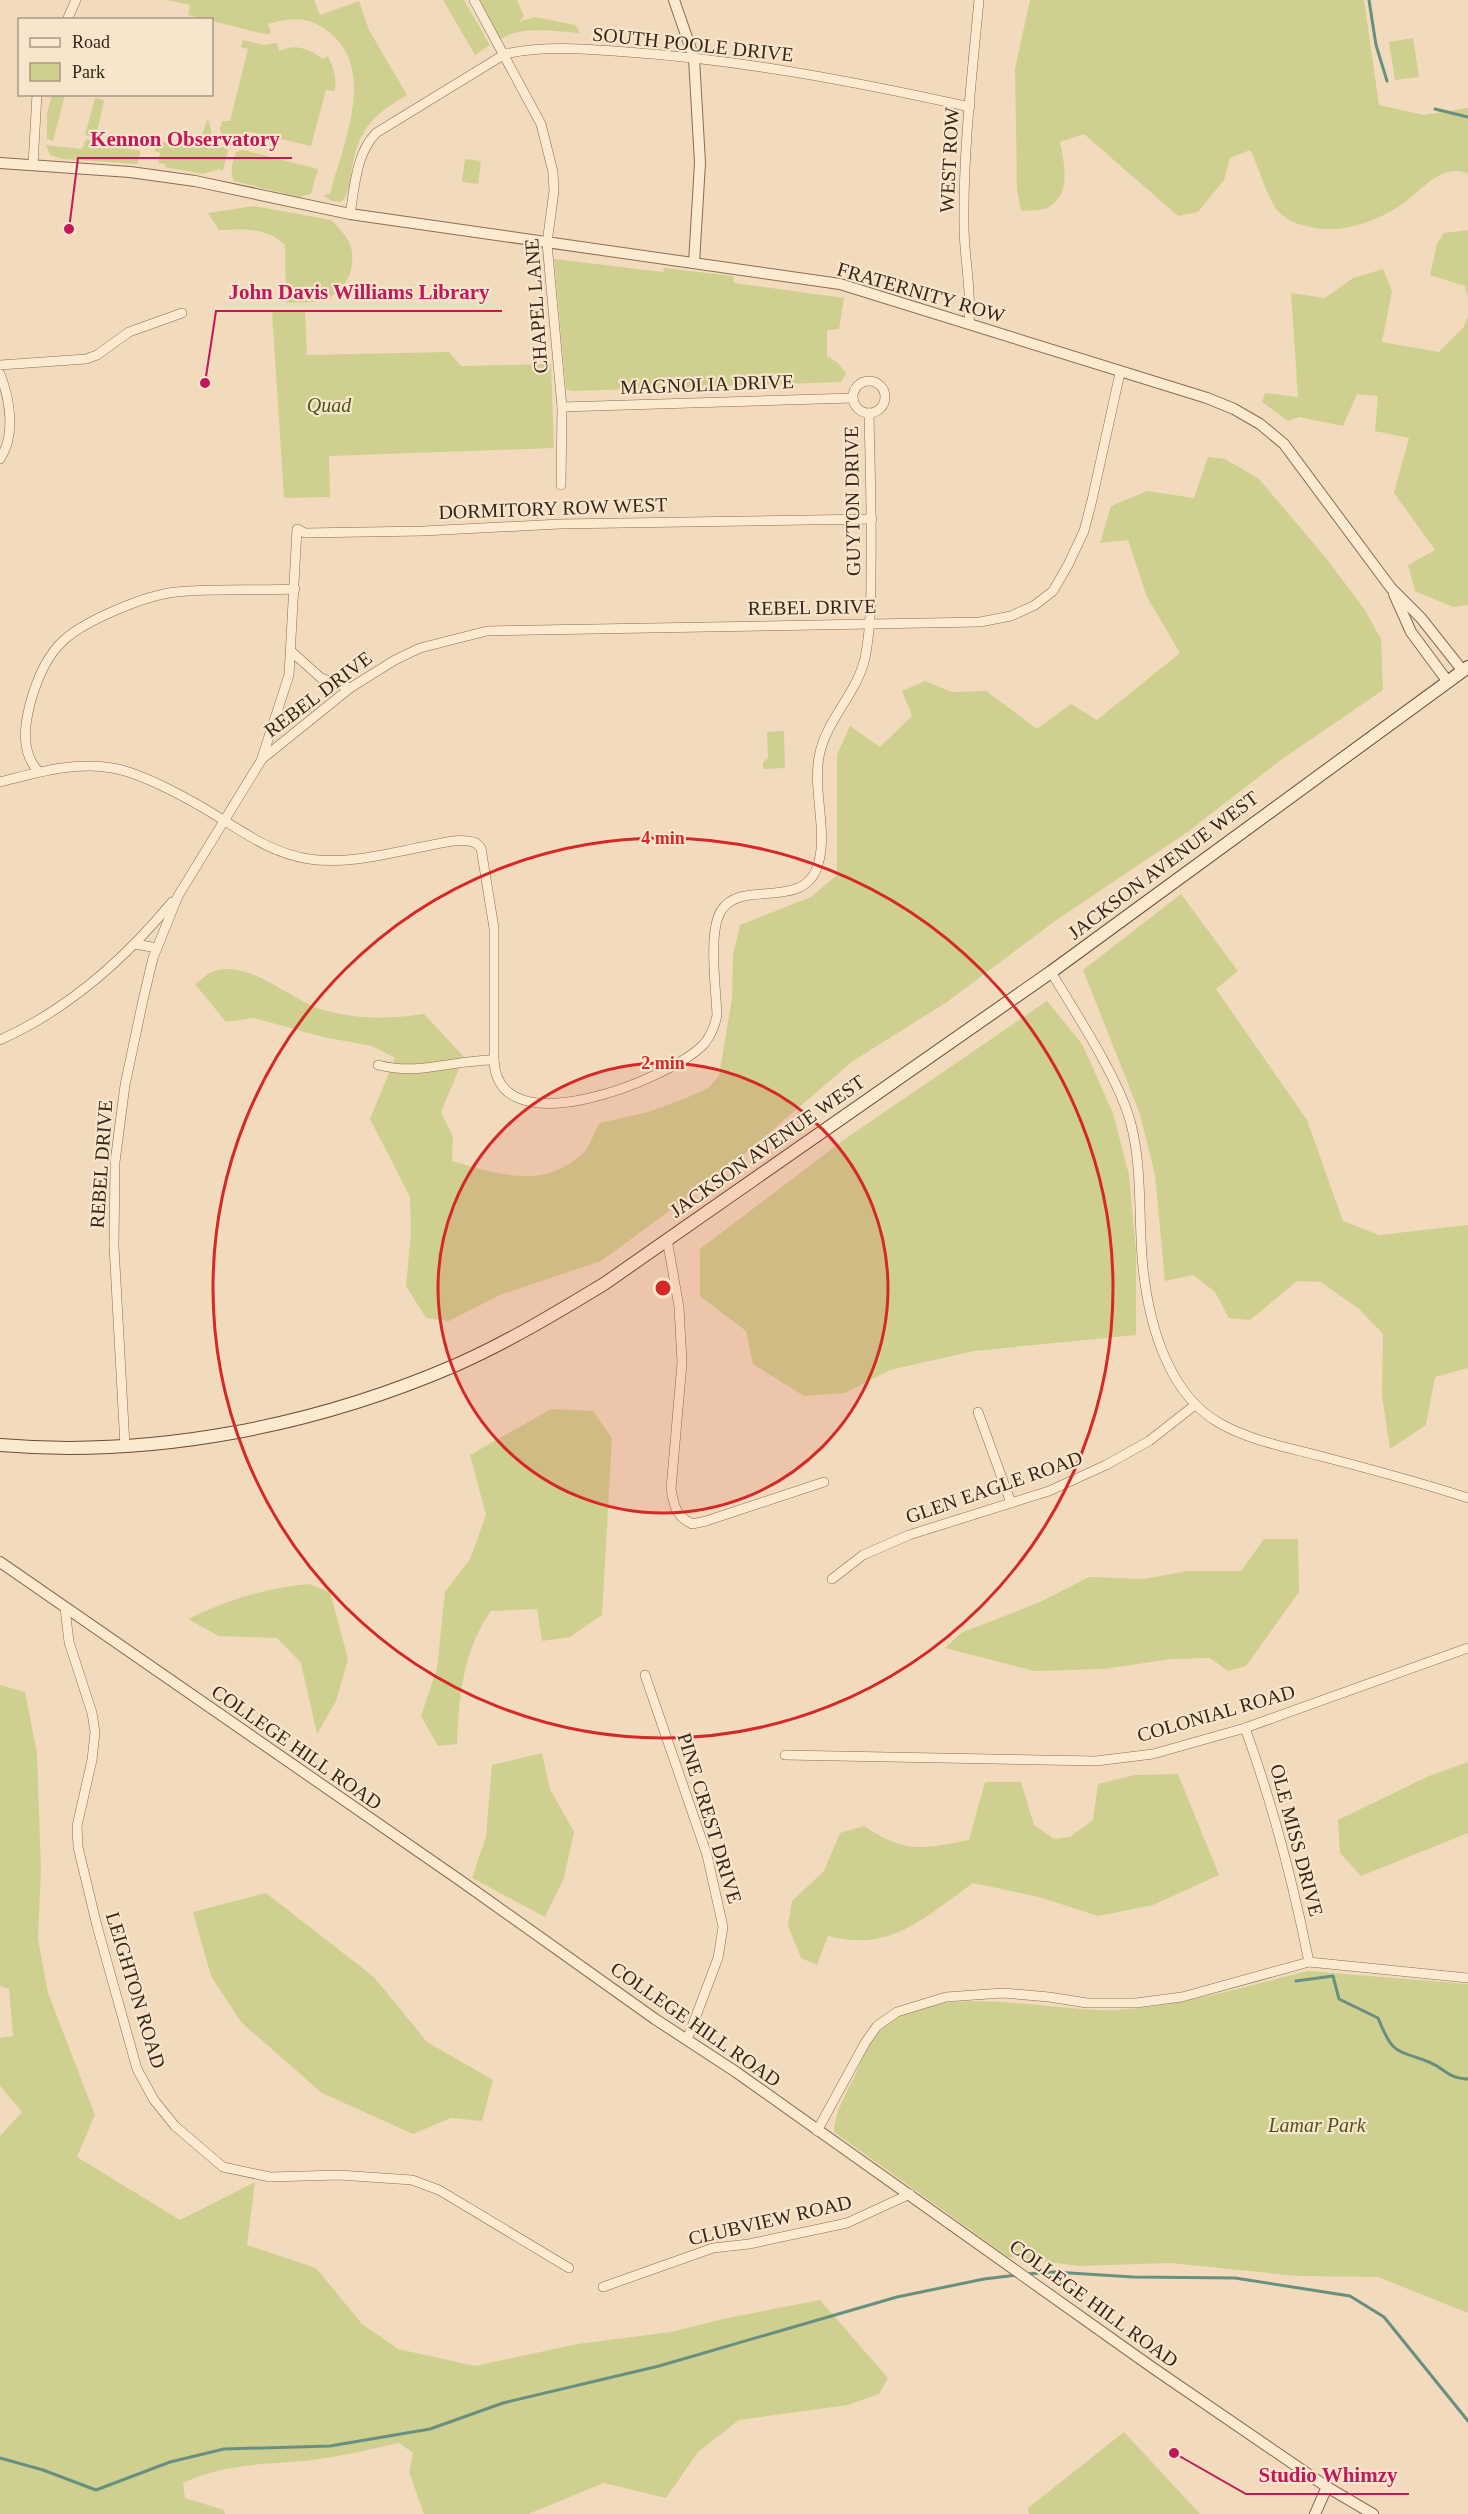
<svg xmlns="http://www.w3.org/2000/svg" width="1468" height="2514" font-family="'Times New Roman',serif">
	<style>
		.green { fill: #cfd090 }
		.lines { fill: none; stroke-linecap: round; stroke-linejoin: round }
		.stream { stroke: #679081; stroke-width: 3 }
		.minor-casing { stroke: #8a6b54; stroke-width: 10 }
		.tertiary-casing { stroke: #8a6b54; stroke-width: 12 }
		.secondary-casing { stroke: #6b4c38; stroke-width: 14 }
		.minor { stroke: #fbead0; stroke-width: 9 }
		.tertiary { stroke: #fbead0; stroke-width: 10 }
		.secondary { stroke: #fbead0; stroke-width: 12 }
		.ring { fill: none; stroke: #d62828; stroke-width: 3 }
		.labels { text-anchor: middle; dominant-baseline: central; stroke-width: 4.5; stroke-linejoin: round; paint-order: stroke }
		.street-label { font-size: 20px; fill: #38251a; stroke: #f8e6cc }
		.park-label { font-size: 20px; font-style: italic; fill: #4e561f; stroke: #f8e6cc }
		.centre { fill: #d62828; stroke: #f8e6cc; stroke-width: 3 }
		.ring-label { font-size: 18px; text-anchor: middle; font-weight: bold; fill: #d62828; stroke: #f8e6cc; stroke-width: 4.5; stroke-linejoin: round; paint-order: stroke }
		.leader { fill: none; stroke: #c2185b; stroke-width: 2 }
		.callout-dot { fill: #c2185b; stroke: #f8e6cc; stroke-width: 2 }
		.callout-label { font-size: 21px; text-anchor: middle; font-weight: bold; fill: #c2185b; stroke: #f8e6cc; stroke-width: 4.5; stroke-linejoin: round; paint-order: stroke }
	</style>
	<rect width="100%" height="100%" fill="#f1dbbc"/>
	<!-- green -->
	<g class="green">
		<path d="M 167,0 L 314,0 L 320,15 L 359,1 L 369,30 L 407,95 C 374,115 359,127 352,168 C 350,181 350,193 341,202 L 332,201 L 323,195 L 330,194 C 342,146 378,71 329,32 C 309,16 292,17 268,24 L 271,32 L 269,34 L 264,34 L 188,15 L 190,5 Z"/>
		<polygon points="443,0 464,0 490,45 475,55"/>
		<path d="M 474,0 L 517,0 L 524,16 L 519,22 L 535,17 L 575,25 L 580,33 C 557,32 516,24 498,42 Z"/>
		<path d="M 1030,0 L 1364,0 L 1379,105 L 1424,115 L 1468,108 L 1468,174 C 1440,161 1419,195 1398,207 C 1374,222 1343,233 1315,228 C 1301,225 1289,223 1279,212 C 1267,200 1259,166 1250,150 L 1230,158 L 1224,180 L 1198,212 L 1178,216 L 1084,134 L 1060,142 C 1064,163 1072,193 1049,207 C 1042,211 1029,210 1021,211 L 1017,189 L 1015,69 Z"/>
		<polygon points="1413,38 1419,77 1395,80 1389,42"/>
		<path d="M 243,40 L 263,45 L 277,43 L 279,51 C 296,43 309,49 323,59 L 328,56 C 333,67 338,79 334,91 L 326,90 L 311,146 L 251,132 L 223,139 L 220,129 L 222,121 L 230,121 L 248,49 L 241,47 Z"/>
		<polygon points="52,95 65,95 53,141 47,139 47,113"/>
		<polygon points="95,98 104,100 96,138 85,135"/>
		<polygon points="208,118 214,144 228,150 223,171 219,169 203,174 165,167 166,164 158,163 160,153 155,151 156,140 197,148"/>
		<polygon points="86,139 141,151 137,164 62,159 50,155 46,145 82,149"/>
		<path d="M 243,150 L 318,169 L 311,194 L 299,197 L 234,181 C 229,170 233,162 236,152 Z"/>
		<polygon points="465,159 481,161 478,184 462,182"/>
		<path d="M 254,206 L 331,220 C 338,227 345,234 349,242 C 358,262 348,290 328,298 C 315,304 299,302 286,303 L 285,245 C 265,227 245,229 219,230 L 208,213 Z"/>
		<polygon points="1468,230 1468,299 1465,286 1430,275 1437,244 1444,233"/>
		<polygon points="554,259 663,272 664,268 733,276 734,283 844,298 839,329 827,330 827,356 838,363 846,373 841,382 572,391 566,389"/>
		<polygon points="1383,269 1392,291 1382,342 1439,352 1463,328 1468,317 1468,605 1453,607 1415,591 1408,565 1435,550 1394,493 1409,438 1375,431 1378,396 1357,394 1343,426 1299,417 1288,421 1262,402 1265,393 1298,397 1291,293 1325,298 1353,278"/>
		<polygon points="272,311 305,312 307,355 449,352 461,366 551,364 554,448 329,456 330,497 284,498"/>
		<path d="M 1208,457 L 1225,459 L 1259,479 L 1326,558 L 1365,610 L 1381,639 L 1383,690 L 1278,762 L 1186,833 L 1055,921 L 947,1002 L 853,1061 L 728,1168 L 601,1261 L 500,1295 L 449,1321 L 426,1318 L 406,1286 L 411,1234 L 410,1197 L 370,1119 L 395,1058 L 372,1046 L 323,1037 L 254,1018 L 226,1022 L 195,984 C 201,980 208,973 214,971 C 250,959 293,1002 324,1010 C 362,1020 386,1019 424,1014 L 464,1057 L 441,1112 L 453,1136 L 452,1161 C 498,1174 544,1191 584,1152 C 591,1145 594,1131 600,1123 L 648,1112 L 686,1098 L 707,1089 L 719,1076 L 732,998 L 733,955 L 740,925 L 811,897 L 837,875 L 837,755 L 850,726 L 880,747 L 912,716 L 902,691 L 925,681 L 952,692 L 986,691 L 1037,729 L 1071,704 L 1097,720 L 1180,653 L 1147,597 L 1128,540 L 1100,543 L 1111,506 L 1147,491 L 1194,498 Z"/>
		<polygon points="784,731 785,768 763,769 763,762 768,758 767,732"/>
		<polygon points="1181,894 1238,971 1216,989 1307,1120 1343,1221 1379,1235 1468,1225 1468,1368 1435,1377 1426,1425 1390,1449 1382,1395 1383,1334 1359,1309 1321,1282 1297,1281 1250,1320 1229,1318 1215,1292 1193,1275 1165,1281 1155,1175 1140,1114 1083,970"/>
		<polygon points="1047,1001 1082,1044 1113,1113 1129,1175 1136,1251 1136,1335 974,1351 890,1370 845,1393 804,1396 753,1364 746,1331 700,1296 700,1249 845,1139"/>
		<path d="M 551,1409 L 593,1411 L 612,1438 L 602,1615 L 570,1637 L 542,1641 L 537,1609 L 491,1611 C 463,1650 459,1697 457,1744 L 438,1746 L 421,1716 L 437,1668 L 445,1592 L 470,1559 L 486,1515 L 470,1455 Z"/>
		<polygon points="1264,1539 1298,1539 1299,1592 1246,1666 1228,1671 1210,1658 1171,1659 1104,1669 1034,1671 945,1648 961,1633 1040,1602 1089,1577 1144,1579 1187,1571 1241,1571"/>
		<path d="M 309,1584 L 330,1592 L 348,1659 L 336,1701 L 317,1734 L 301,1663 L 277,1638 L 219,1636 L 188,1619 C 227,1600 265,1588 309,1584 Z"/>
		<path d="M 0,1685 L 25,1692 L 37,1753 L 41,1870 L 38,1939 L 48,1993 L 95,2115 L 77,2157 L 180,2220 L 255,2182 L 247,2245 L 316,2268 L 362,2324 L 398,2349 L 475,2366 L 577,2344 L 671,2332 L 723,2319 L 820,2300 L 888,2378 L 879,2394 L 848,2405 L 739,2420 L 698,2452 L 666,2498 L 604,2483 L 528,2514 L 424,2514 L 409,2472 L 413,2453 L 399,2443 C 375,2448 351,2454 327,2458 C 276,2466 231,2460 183,2483 L 185,2498 L 224,2510 L 225,2514 L 0,2514 L 0,2136 L 22,2112 L 0,2086 L 0,2038 L 13,2036 L 9,1989 L 0,1986 Z"/>
		<polygon points="542,1753 550,1789 574,1832 564,1878 545,1917 472,1878 486,1837 492,1765"/>
		<polygon points="1468,1762 1468,1833 1361,1876 1340,1853 1338,1820 1429,1776"/>
		<path d="M 1178,1774 L 1219,1875 L 1153,1905 L 1098,1916 L 1039,1897 L 973,1883 C 925,1917 891,1953 828,1936 L 817,1965 L 801,1958 L 788,1926 L 792,1901 L 824,1871 L 840,1833 L 864,1826 C 906,1854 922,1849 969,1840 L 985,1782 L 1021,1782 L 1034,1825 L 1054,1839 L 1070,1837 L 1093,1820 L 1098,1784 L 1135,1775 Z"/>
		<polygon points="266,1893 374,1977 427,2042 493,2080 482,2121 451,2118 413,2134 322,2093 241,2022 211,1976 193,1912"/>
		<path d="M 1308,1971 L 1468,1984 L 1468,2313 L 1378,2277 L 1298,2276 L 1170,2263 L 1079,2266 L 1008,2257 L 834,2132 C 835,2111 847,2092 856,2073 C 863,2058 869,2042 881,2030 C 930,1978 1053,2013 1116,2010 C 1184,2006 1242,1987 1308,1971 Z"/>
		<polygon points="1124,2432 1200,2514 1029,2514 1028,2508"/>
	</g>
	<g class="lines">
		<!-- stream -->
		<g class="stream">
			<polyline points="1369,0 1376,45 1387,81"/>
			<polyline points="1435,109 1468,117"/>
			<path d="M 1296,1981 L 1333,1976 L 1339,1999 L 1378,2018 C 1393,2055 1395,2049 1429,2062 C 1446,2069 1447,2078 1468,2079"/>
			<polyline points="1026,2274 1054,2272 1133,2277 1235,2278 1350,2296 1384,2317 1468,2421"/>
			<polyline points="0,2458 43,2470 96,2490 170,2462 224,2449 330,2446 430,2429 503,2403 659,2366 897,2297 984,2279 1017,2275"/>
		</g>
		<defs>
			<g id="minor">
				<polyline points="474,0 541,124 553,172 554,191 547,243 562,407 561,485"/>
				<polyline points="67,20 76,0"/>
				<polyline points="33,165 37,94"/>
				<path d="M 350,214 C 355,185 356,154 376,133 L 505,54 C 544,45 587,49 627,52 C 743,60 857,82 970,107"/>
				<path d="M 969,323 C 972,290 964,258 964,226 C 963,151 972,75 979,0"/>
				<polyline points="0,365 86,359 97,355 129,332 182,313"/>
				<path d="M 0,374 C 10,399 16,435 0,459"/>
				<circle cx="869" cy="397" r="16"/>
				<polyline points="562,407 853,398"/>
				<polyline points="292,652 321,678 350,688"/>
				<polyline points="262,758 289,675 297,529 305,533 423,531 560,524 872,519"/>
				<path d="M 39,772 C 21,753 24,728 30,704 C 36,682 47,655 64,640 C 86,620 146,595 176,592 C 215,588 256,591 295,589"/>
				<path d="M 0,782 C 35,773 76,761 112,768 C 143,773 193,801 220,818 C 249,836 275,854 309,859 C 348,865 389,853 427,846 C 442,843 461,837 476,843 L 481,848 L 494,928 L 494,1060 C 497,1149 671,1079 704,1044 C 712,1034 715,1026 717,1015 C 716,989 708,932 721,911 C 741,877 807,914 819,861 C 827,830 813,790 819,757 C 825,721 857,694 865,658 C 871,628 871,598 871,568 C 872,516 870,465 869,413"/>
				<polyline points="135,944 157,948"/>
				<path d="M 1051,972 C 1075,1012 1120,1080 1131,1124 C 1143,1171 1138,1220 1143,1268 C 1149,1324 1168,1395 1221,1424 C 1252,1441 1286,1447 1320,1456 C 1370,1469 1419,1482 1468,1498"/>
				<path d="M 0,1040 C 69,1009 124,960 172,902"/>
				<path d="M 378,1065 C 422,1076 450,1060 494,1060"/>
				<path d="M 667,1239 L 679,1307 L 682,1363 L 671,1489 C 674,1506 676,1516 692,1524 L 706,1521 L 824,1482"/>
				<polyline points="978,1412 1011,1503"/>
				<polyline points="125,1446 114,1246 115,1162 125,1085 143,1000 153,958 178,896 262,759 350,688 395,660 420,648 487,631 980,622 1011,616 1035,605 1053,591 1068,565 1084,531 1092,500 1120,373"/>
				<polyline points="832,1579 863,1555 909,1535 1049,1491 1106,1465 1149,1441 1195,1405"/>
				<polyline points="65,1608 69,1642 92,1713 95,1732 92,1760 77,1826 78,1847 97,1926 137,2069 154,2100 175,2126 223,2167 270,2177 339,2175 412,2180 439,2190 569,2268"/>
				<polyline points="645,1675 707,1855 723,1927 718,1958 687,2040"/>
				<path d="M 1245,1728 C 1273,1805 1293,1882 1309,1962"/>
				<polyline points="785,1755 1096,1761 1153,1754 1245,1728 1468,1648"/>
				<polyline points="817,2131 865,2043 877,2026 897,2012 946,1997 1003,1993 1049,1997 1087,2003 1136,2003 1182,1997 1309,1962 1468,1978"/>
				<polyline points="603,2287 713,2248 749,2244 847,2223 910,2194"/>
			</g>
			<g id="tertiary">
				<polyline points="674,0 694,58 700,163 694,263"/>
				<polyline points="0,163 130,172 195,181 350,214 840,284 1207,398 1234,409 1260,424 1284,444 1391,588 1421,618 1463,671"/>
				<polyline points="1394,594 1411,632 1448,682"/>
				<polyline points="0,1562 461,1881 655,2019 736,2072 1153,2368 1327,2487 1373,2514"/>
				<polyline points="1315,2514 1327,2487"/>
			</g>
			<path id="secondary" d="M 0,1445 C 154,1458 315,1426 456,1365 C 508,1342 556,1313 604,1284 L 1051,972 L 1468,667"/>
		</defs>
		<!-- minor casing -->
		<use href="#minor" class="minor-casing"/>
		<!-- tertiary casing -->
		<use href="#tertiary" class="tertiary-casing"/>
		<!-- secondary casing -->
		<use href="#secondary" class="secondary-casing"/>
		<!-- minor -->
		<use href="#minor" class="minor"/>
		<!-- tertiary -->
		<use href="#tertiary" class="tertiary"/>
		<!-- secondary -->
		<use href="#secondary" class="secondary"/>
	</g>
	<!-- distance rings -->
	<circle cx="663" cy="1288" r="225" fill="#d62828" fill-opacity=".12"/>
	<g class="ring">
		<circle cx="663" cy="1288" r="225"/>
		<circle cx="663" cy="1288" r="450"/>
	</g>
	<g class="labels">
		<!-- street labels -->
		<g class="street-label">
			<text transform="translate(693 44) rotate(6)">SOUTH POOLE DRIVE</text>
			<text transform="translate(949 160) rotate(-87)">WEST ROW</text>
			<text transform="translate(921 292) rotate(16)">FRATERNITY ROW</text>
			<text transform="translate(536 306) rotate(-94)">CHAPEL LANE</text>
			<text transform="translate(707 384) rotate(-2)">MAGNOLIA DRIVE</text>
			<text transform="translate(852 501) rotate(-91)">GUYTON DRIVE</text>
			<text transform="translate(553 508) rotate(-2)">DORMITORY ROW WEST</text>
			<text transform="translate(812 607) rotate(-1)">REBEL DRIVE</text>
			<text transform="translate(318 694) rotate(-37)">REBEL DRIVE</text>
			<text transform="translate(1163 865) rotate(-37)">JACKSON AVENUE WEST</text>
			<text transform="translate(767 1146) rotate(-35)">JACKSON AVENUE WEST</text>
			<text transform="translate(101 1164) rotate(-86)">REBEL DRIVE</text>
			<text transform="translate(994 1487) rotate(-19)">GLEN EAGLE ROAD</text>
			<text transform="translate(1216 1713) rotate(-16)">COLONIAL ROAD</text>
			<text transform="translate(297 1747) rotate(35)">COLLEGE HILL ROAD</text>
			<text transform="translate(710 1818) rotate(73)">PINE CREST DRIVE</text>
			<text transform="translate(1297 1840) rotate(75)">OLE MISS DRIVE</text>
			<text transform="translate(136 1990) rotate(73)">LEIGHTON ROAD</text>
			<text transform="translate(696 2024) rotate(35)">COLLEGE HILL ROAD</text>
			<text transform="translate(770 2220) rotate(-13)">CLUBVIEW ROAD</text>
			<text transform="translate(1094 2303) rotate(36)">COLLEGE HILL ROAD</text>
		</g>
		<!-- park labels -->
		<g class="park-label">
			<text x="329" y="405">Quad</text>
			<text x="1317" y="2125">Lamar Park</text>
		</g>
	</g>
	<circle cx="663" cy="1288" r="9" class="centre"/>
	<g class="ring-label">
		<text x="663" y="844">4 min</text>
		<text x="663" y="1069">2 min</text>
	</g>
	<!-- callouts -->
	<path class="leader" d="M69 229L78 158H292M205 383L216 311H502M1174 2453L1246 2494H1409"/>
	<g class="callout-dot">
		<circle cx="69" cy="229" r="6"/>
		<circle cx="205" cy="383" r="6"/>
		<circle cx="1174" cy="2453" r="6"/>
	</g>
	<g class="callout-label">
		<text x="185" y="146">Kennon Observatory</text>
		<text x="359" y="299">John Davis Williams Library</text>
		<text x="1328" y="2482">Studio Whimzy</text>
	</g>
	<!-- legend -->
	<rect x="18" y="18" width="195" height="78" fill="#f8e6cc" stroke="#ab9985" stroke-width="1.5"/>
	<rect x="30" y="38" width="30" height="9" fill="#fbead0" stroke="#ab9985" stroke-width="1.5"/>
	<text x="72" y="48" font-size="18" fill="#38251a">Road</text>
	<rect x="30" y="63" width="30" height="18" fill="#cfd090" stroke="#ab9985" stroke-width="1.5"/>
	<text x="72" y="78" font-size="18" fill="#38251a">Park</text>
</svg>
